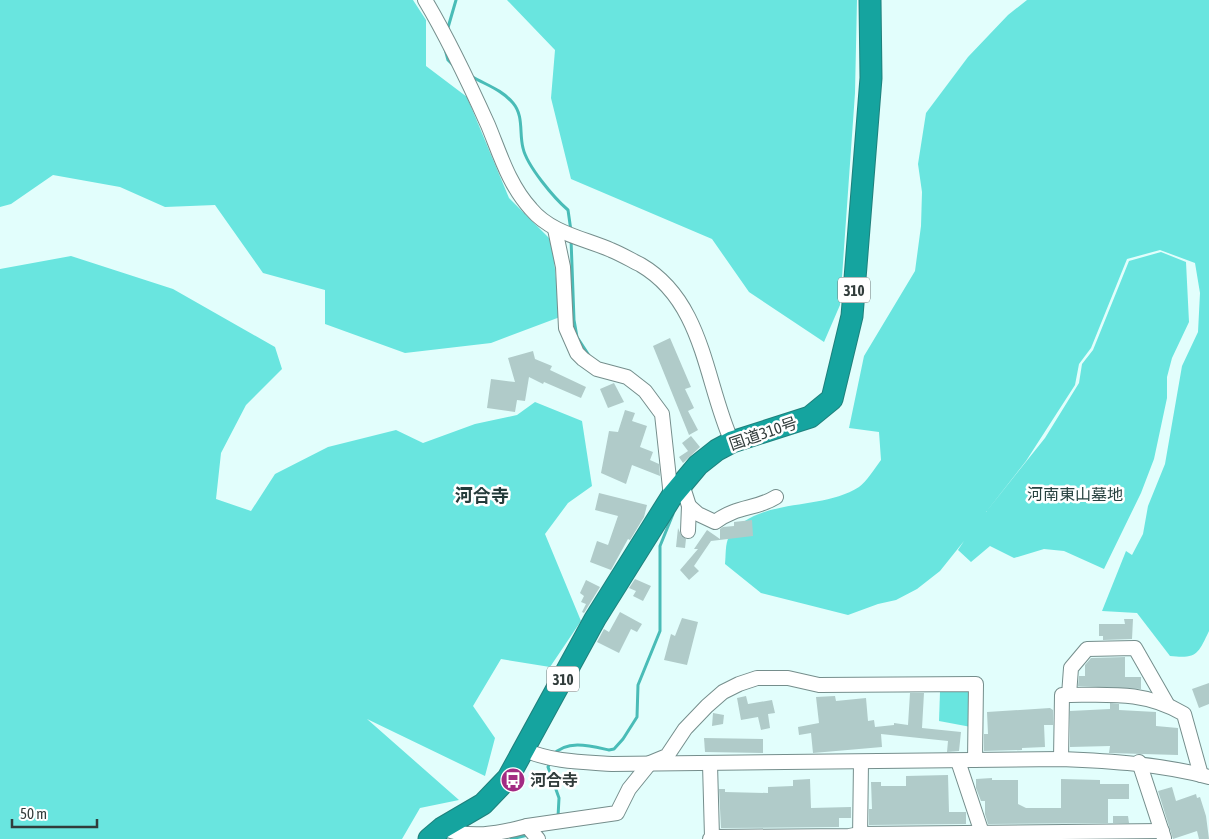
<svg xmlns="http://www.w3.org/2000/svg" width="1209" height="839" font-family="'Asap Condensed','Noto Sans JP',sans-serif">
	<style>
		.green { fill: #69e5df }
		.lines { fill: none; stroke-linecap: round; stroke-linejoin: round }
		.stream { stroke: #49bcb7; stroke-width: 3 }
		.building { fill: #b0cbc9 }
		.minor-casing { stroke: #758e8c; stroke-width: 16 }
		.highway-casing { stroke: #1f807c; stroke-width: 23 }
		.minor { stroke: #fff; stroke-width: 14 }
		.highway { stroke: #15a49f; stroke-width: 21 }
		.labels { text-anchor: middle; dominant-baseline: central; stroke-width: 5; stroke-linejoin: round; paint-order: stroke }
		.shield { fill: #fff; stroke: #6f7676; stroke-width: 1 }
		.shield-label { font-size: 15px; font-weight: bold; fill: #313c3b }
		.street-label { font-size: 16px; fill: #313c3b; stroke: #fff }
		.park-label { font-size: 16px; fill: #284240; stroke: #fff }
		.poi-label { font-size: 16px; font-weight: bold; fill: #313c3b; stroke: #fff; text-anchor: start }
		.neighbourhood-label { font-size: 18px; font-weight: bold; fill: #243b3a; stroke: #fff }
	</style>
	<rect width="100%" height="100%" fill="#e2fefc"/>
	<!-- green -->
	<g class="green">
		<polygon points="0,0 413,0 426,20 426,66 467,97 509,198 552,241 560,317 491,343 405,353 325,324 325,290 263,273 215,205 165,207 120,187 53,175 11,204 0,207"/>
		<polygon points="507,0 857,0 855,93 840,305 824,342 749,292 712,239 571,179 551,98 555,50"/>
		<path d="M 1027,0 L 1209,0 L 1209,631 C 1198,654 1197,659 1170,656 L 1137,613 L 1102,611 L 1126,551 L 1132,555 L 1143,534 L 1148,506 L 1165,464 L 1182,366 L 1198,332 L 1200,293 L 1195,263 L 1160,250 L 1127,259 L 1091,348 L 1079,364 L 1075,385 L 1026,461 L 986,512 L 1045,438 L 1079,383 L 1082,364 L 1093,350 L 1129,261 L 1161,252 L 1186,262 L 1189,322 L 1172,358 L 1167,377 L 1167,398 L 1154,459 L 1141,493 L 1104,569 L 1064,551 L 1044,549 L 1014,558 L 990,546 L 971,562 L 958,550 L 964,541 L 940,571 L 917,589 L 896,600 L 878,604 L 848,615 L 761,593 L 725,564 C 726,556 725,543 729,537 C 756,496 820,512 859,487 C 867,481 875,468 881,460 L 879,432 L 849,428 L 864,356 L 915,271 L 921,226 L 922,192 L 918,164 L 926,113 L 968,57 L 1008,15 Z"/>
		<polygon points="71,256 173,289 275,347 282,369 246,405 221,453 216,499 251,511 275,474 328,447 396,430 423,443 475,424 517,415 535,402 582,421 592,486 568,503 545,534 581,621 550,667 501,659 473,706 495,738 485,776 367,719 459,800 420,808 402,839 0,839 0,269"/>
		<polygon points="973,689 971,727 939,721 940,692"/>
	</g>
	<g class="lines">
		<!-- stream -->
		<g class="stream">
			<polyline points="447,31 456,0"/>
			<polyline points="445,49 448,60 456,68"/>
			<path d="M 471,76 C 486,85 501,89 513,103 C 524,116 519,133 523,148 C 527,166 554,198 568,210 L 571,231"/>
			<polyline points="571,239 574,320 577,337 590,357"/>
			<path d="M 553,755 C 567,739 591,746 609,750 L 614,749 L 623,739 L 637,717 L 638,685 L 660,631 L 660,546 L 673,514"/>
			<polyline points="550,763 548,767 559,798 558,817"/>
			<polyline points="511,839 528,835"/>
		</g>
	</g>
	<!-- building -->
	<g class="building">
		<polygon points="670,338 691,387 685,389 694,408 688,411 698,430 689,435 653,346"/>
		<polygon points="533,351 535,359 552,366 550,370 586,387 581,398 544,382 543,384 529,377 525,401 517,400 515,412 487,408 491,379 515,382 508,358"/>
		<polygon points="614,383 624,402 608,408 600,389"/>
		<polygon points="625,410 635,413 632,421 647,426 640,447 653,452 650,460 659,464 660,476 632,465 626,484 601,473 609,431 618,432"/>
		<polygon points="691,436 700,447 683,463 679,457 688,451 682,443"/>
		<polygon points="599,493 647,505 644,517 630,540 628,539 611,570 590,562 597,541 608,545 618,516 595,510"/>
		<polygon points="752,520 753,536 711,541 694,566 699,571 689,580 680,570 698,549 694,549 707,530 720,539 720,529 723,527 734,526 734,522"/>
		<polygon points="678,528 681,535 686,539 685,548 676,547"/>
		<polygon points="635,579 651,586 643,601 633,596 636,591 629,588"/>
		<polygon points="586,580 600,587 584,613 582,612 586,604 581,602 584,596 580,593"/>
		<polygon points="620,612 642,624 637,632 631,629 619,653 597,642 604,629 609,632"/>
		<polygon points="682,618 698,622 687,665 664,660 671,634 675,636"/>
		<polygon points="1124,619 1133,619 1132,639 1103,640 1103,636 1099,636 1099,624 1125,624"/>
		<polygon points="1125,657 1125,677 1141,677 1141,689 1078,686 1079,676 1085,676 1085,665 1091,658"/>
		<polygon points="1209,683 1209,704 1199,708 1192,689"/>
		<polygon points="910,693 924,693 922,728 961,732 959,751 947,752 948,741 881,734 882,747 813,753 811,733 799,735 798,727 819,723 816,697 835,696 836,701 866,698 868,721 874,720 875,727 894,725 894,723 908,725"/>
		<polygon points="746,696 748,704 772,700 775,713 768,714 770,728 761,730 758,717 741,720 737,698"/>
		<polygon points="1110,703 1119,704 1119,710 1156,712 1156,726 1178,728 1178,755 1109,753 1110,746 1070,747 1070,711 1110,709"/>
		<polygon points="1050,708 1053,710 1053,725 1044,725 1045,747 1022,748 1022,750 984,751 984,734 988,734 987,712"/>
		<polygon points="713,713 724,715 723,724 712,726"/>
		<polygon points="704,738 763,739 763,753 705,752"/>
		<polygon points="948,775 949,812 966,812 966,824 869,825 869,809 872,809 871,782 881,782 881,786 906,786 906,776"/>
		<polygon points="992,778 992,780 1018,780 1018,804 1026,808 1061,808 1061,779 1100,780 1100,784 1129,784 1129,799 1108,799 1108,823 988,824 985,814 985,801 981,801 976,788 976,779"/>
		<polygon points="810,779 811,808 851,807 851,818 839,818 839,827 721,828 719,789 725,789 725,792 768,793 768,787 793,786 793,780"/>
		<polygon points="1172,787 1176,801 1196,794 1197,798 1200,797 1206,816 1209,839 1199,839 1197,831 1173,839 1158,791"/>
		<polygon points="1113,816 1128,816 1129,823 1113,823"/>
	</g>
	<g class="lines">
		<defs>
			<g id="minor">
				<path d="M 425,0 C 449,40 469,83 488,125 C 500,154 509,185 531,209 C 551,233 583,238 611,250 C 621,254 631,260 641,265 C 704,302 705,382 732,442"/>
				<polyline points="555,229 563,267 566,328 577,353 583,359 597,369 627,377 645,391 662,414 671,497"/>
				<polyline points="682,484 689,506 688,531"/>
				<path d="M 689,506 L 698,514 L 715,522 C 738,505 755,510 776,497"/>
				<polyline points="1069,695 1071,668 1087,649 1135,648 1167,704"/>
				<path d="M 525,750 C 552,762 582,762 612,764 L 1061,759 C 1111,761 1160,764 1209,777"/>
				<path d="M 1061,759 L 1062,695 C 1107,695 1144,690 1184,714 L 1201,775"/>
				<polyline points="958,761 984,839"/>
				<polyline points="1139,762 1164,838"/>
				<polyline points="710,764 712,837"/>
				<polyline points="527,826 617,813 629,789 650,763 667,756 685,729 707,706 723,692 739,684 757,678 788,678 819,685 976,684 975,760"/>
				<path d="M 442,828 C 469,839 498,834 527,826 L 538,839"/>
				<polyline points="710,839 712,837 849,836 860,834 1162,831"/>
				<polyline points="860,839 861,762"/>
			</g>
			<polyline id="highway" points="429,839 442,828 483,804 508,778 595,619 672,496 698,465 717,450 732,442 810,417 832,399 852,316 871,78 870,0"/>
		</defs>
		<!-- minor casing -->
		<use href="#minor" class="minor-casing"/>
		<!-- highway casing -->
		<use href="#highway" class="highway-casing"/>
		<!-- minor -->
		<use href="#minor" class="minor"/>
		<!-- highway -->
		<use href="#highway" class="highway"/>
	</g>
	<!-- icons -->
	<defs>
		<symbol id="bus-disc" viewBox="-11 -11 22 22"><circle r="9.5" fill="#a32b83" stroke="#fff"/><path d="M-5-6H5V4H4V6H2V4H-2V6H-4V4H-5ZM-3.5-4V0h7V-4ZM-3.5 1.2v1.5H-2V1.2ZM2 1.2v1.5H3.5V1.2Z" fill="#fff"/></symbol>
	</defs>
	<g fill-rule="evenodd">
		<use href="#bus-disc" x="499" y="766" width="28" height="28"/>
	</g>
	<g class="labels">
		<!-- shield labels -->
		<g class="shield">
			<rect x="838" y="277.5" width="32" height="25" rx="4"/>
			<rect x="547" y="666.5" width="32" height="25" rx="4"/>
		</g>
		<g class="shield-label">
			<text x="854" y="290">310</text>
			<text x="563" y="679">310</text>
		</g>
		<!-- street labels -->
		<g class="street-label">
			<text transform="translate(763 433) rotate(-19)">国道310号</text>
		</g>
		<!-- park labels -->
		<g class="park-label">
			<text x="1075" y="494">河南東山墓地</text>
		</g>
		<!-- poi labels -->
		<g class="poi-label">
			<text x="530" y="780">河合寺</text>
		</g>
		<!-- neighbourhood labels -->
		<g class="neighbourhood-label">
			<text x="482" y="495">河合寺</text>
		</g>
	</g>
	<!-- scale -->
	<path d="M12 819v8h85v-8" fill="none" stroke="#313c3b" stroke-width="2.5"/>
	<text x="20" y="819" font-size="15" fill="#313c3b" stroke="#ffffff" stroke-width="4" paint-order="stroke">50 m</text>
</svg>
